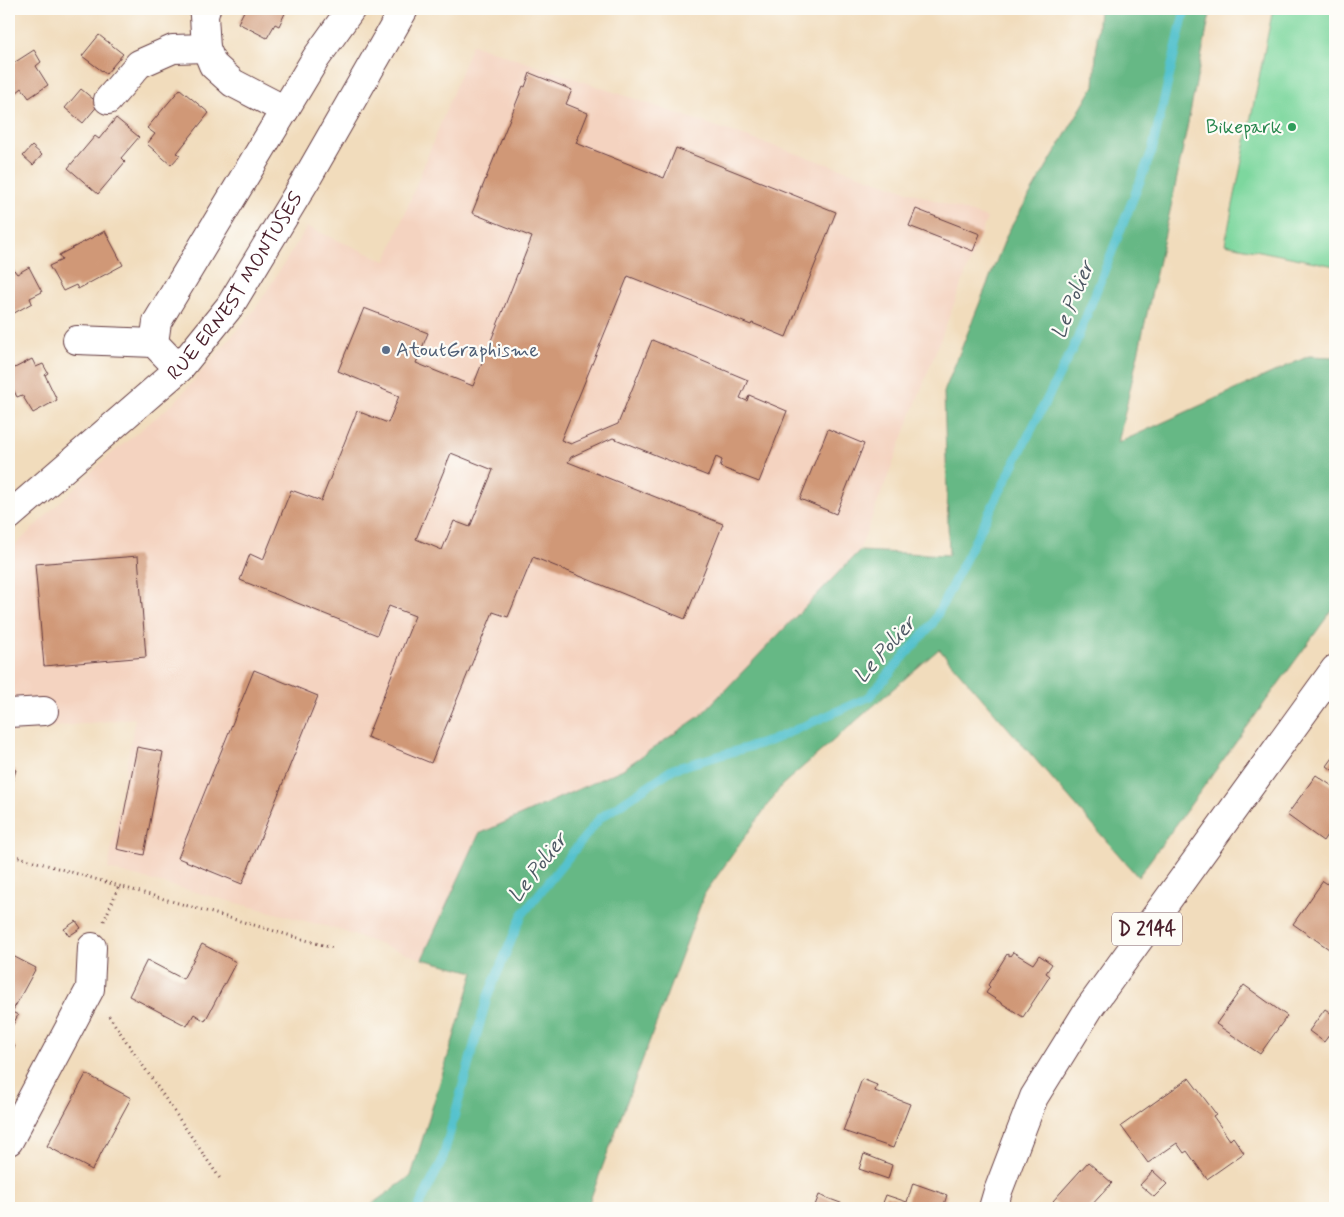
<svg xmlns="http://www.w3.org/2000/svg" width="1344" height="1217" font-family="Mynerve,sans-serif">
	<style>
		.built { fill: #f4d3c0 }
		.green { fill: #7dd79e; stroke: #647b64 }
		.forest { fill: #66b885; stroke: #586c58 }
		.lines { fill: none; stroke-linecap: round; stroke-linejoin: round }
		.stream { stroke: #56c2ce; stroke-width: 9 }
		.building { fill: #d09877; fill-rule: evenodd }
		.minor-casing { stroke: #633b41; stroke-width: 30 }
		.tertiary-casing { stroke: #633b41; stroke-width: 30 }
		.primary-casing { stroke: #633b41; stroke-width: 30 }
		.path { stroke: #633b41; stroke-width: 3; stroke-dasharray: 1 4; stroke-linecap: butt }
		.minor { stroke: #fff; stroke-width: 28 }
		.tertiary { stroke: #fff; stroke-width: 28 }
		.primary { stroke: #fff; stroke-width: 28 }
		.leisure-dot { fill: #2e9e5b; stroke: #fdfcf7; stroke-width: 2 }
		.service-dot { fill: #5c6f8a; stroke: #fdfcf7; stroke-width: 2 }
		.labels { text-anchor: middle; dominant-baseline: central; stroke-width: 4.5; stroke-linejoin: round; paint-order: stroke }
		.shield { fill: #fdfcf7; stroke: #806168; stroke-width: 1 }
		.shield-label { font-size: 19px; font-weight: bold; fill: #4a1f2b }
		.leisure-label { font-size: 20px; fill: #27864d; stroke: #fdfcf7; text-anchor: end }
		.street-label { font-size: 20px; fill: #4a1f2b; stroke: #fdfcf7 }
		.service-label { font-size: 20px; fill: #4e5e75; stroke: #fdfcf7; text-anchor: start }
		.water-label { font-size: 21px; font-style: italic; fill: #4e5864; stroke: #fdfcf7 }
	</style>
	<rect width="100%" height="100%" fill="#fdfcf7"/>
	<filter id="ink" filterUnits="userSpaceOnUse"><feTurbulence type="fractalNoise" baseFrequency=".02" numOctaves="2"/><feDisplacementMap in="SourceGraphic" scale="10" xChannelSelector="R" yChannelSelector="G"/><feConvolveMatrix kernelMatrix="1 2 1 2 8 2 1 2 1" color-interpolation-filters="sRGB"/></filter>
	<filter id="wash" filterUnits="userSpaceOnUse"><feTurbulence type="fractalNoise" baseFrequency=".0096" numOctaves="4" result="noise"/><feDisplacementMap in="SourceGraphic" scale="20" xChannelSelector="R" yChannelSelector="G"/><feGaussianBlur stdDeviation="1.12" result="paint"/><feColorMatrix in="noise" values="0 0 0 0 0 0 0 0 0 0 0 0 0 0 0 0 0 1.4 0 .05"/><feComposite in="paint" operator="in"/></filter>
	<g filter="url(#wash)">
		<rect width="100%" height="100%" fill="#f1dcbc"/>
		<!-- built -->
		<polygon class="built" points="472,44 987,218 859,551 700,716 623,769 479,834 422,959 336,929 108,869 135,718 9,732 9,551 105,459 175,402 256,308 307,227 386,261"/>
		<!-- green -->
		<polygon class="green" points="1273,9 1335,9 1335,266 1225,244"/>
		<!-- forest -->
		<polygon class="forest" points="1099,9 1211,9 1172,202 1118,443 1309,356 1335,357 1335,606 1138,877 939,649 782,785 705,893 587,1208 366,1208 411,1176 474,972 422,959 479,834 623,769 700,716 859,551 949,555 944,392 1008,232 1094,86"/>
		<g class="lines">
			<!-- stream -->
			<polyline class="stream" points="418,1208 442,1161 487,998 522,915 600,818 673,769 770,741 869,697 933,623 1076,342 1152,151 1185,9"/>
		</g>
		<g id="blocks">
			<!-- building -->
			<g class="building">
				<polygon points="245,9 287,9 279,26 275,24 267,38 238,23"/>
				<polygon points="99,35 123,54 106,74 82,56"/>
				<polygon points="34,50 41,62 36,66 48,85 29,98 22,88 16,93 9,84 9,66"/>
				<path d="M 530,73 L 572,90 L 566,104 L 588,113 L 576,143 L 664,178 L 676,148 L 836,212 L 786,337 L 752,323 L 751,325 L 628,276 L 561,440 L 571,444 L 618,424 L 652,340 L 748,380 L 740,398 L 747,401 L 749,395 L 787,411 L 759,482 L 720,467 L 722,460 L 716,457 L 708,476 L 613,438 L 571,457 L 568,462 L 723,524 L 685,619 L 533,557 L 508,617 L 493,612 L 431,763 L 367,737 L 415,616 L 389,606 L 377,635 L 240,580 L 250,554 L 263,560 L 291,490 L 321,501 L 357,411 L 388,423 L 399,396 L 338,371 L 364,308 L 428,333 L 416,363 L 473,386 L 532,237 L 472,213 L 523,86 L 525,87 ZM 451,453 L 493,470 L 470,527 L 454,521 L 442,550 L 416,539 Z"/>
				<polygon points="81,89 99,104 83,123 65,108"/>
				<polygon points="180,89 209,113 177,153 180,155 171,165 147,144 155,134 147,128"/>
				<polygon points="116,118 139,137 121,158 125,162 98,194 68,168 95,136 99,139"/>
				<polygon points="32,146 42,155 33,165 23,156"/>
				<polygon points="916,209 980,234 973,251 909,226"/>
				<polygon points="105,231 123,265 78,289 76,285 63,291 49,266 62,260 59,255"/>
				<polygon points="29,267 42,292 30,298 32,303 9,316 9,273 14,270 17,274"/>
				<polygon points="32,359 36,367 43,364 48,373 45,375 57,400 33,413 22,395 17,397 9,381 9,371"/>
				<polygon points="828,429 864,444 836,514 800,499"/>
				<polygon points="138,556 146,657 44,666 35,564"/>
				<polygon points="254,670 318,696 242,884 178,858"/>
				<polygon points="137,747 163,752 144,855 117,849"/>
				<polygon points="1335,755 1335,772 1327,766"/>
				<polygon points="9,768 16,770 9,792"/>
				<polygon points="1316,775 1335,788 1335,823 1323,841 1287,815"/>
				<polygon points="1323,881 1335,889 1335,940 1329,949 1293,924"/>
				<polygon points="76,921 81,928 69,936 64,929"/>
				<polygon points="202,944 236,962 205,1021 194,1014 187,1026 129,996 147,960 183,979"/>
				<polygon points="1013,952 1033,964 1039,955 1052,964 1046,973 1050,976 1023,1017 986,993 990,987 988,985 1007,954 1010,956"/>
				<polygon points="9,954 36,968 12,1012 18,1015 11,1028 9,1027"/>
				<polygon points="1244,985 1287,1016 1260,1054 1216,1024"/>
				<polygon points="1325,1009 1335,1016 1335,1027 1324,1042 1309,1031"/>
				<polygon points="9,1042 15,1046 9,1057"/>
				<polygon points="86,1074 131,1098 92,1170 47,1146"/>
				<polygon points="1189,1078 1216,1114 1213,1116 1230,1140 1233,1137 1244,1153 1207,1179 1187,1151 1184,1153 1177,1143 1148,1163 1121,1126"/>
				<polygon points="862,1079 877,1085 875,1091 910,1104 893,1148 843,1131"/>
				<polygon points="864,1154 892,1165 888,1179 859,1169"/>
				<polygon points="1088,1162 1112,1183 1089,1208 1061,1208 1053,1201"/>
				<polygon points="1153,1171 1167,1184 1154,1197 1140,1185"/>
				<polygon points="913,1183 947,1195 943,1208 881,1208 886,1195 907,1202"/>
				<polygon points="819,1195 846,1205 845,1208 814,1208"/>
			</g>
		</g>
	</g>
	<g filter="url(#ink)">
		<use href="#blocks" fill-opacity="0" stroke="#633b41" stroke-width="1"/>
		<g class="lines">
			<defs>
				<g id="minor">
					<polyline points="206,9 204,16 206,48 213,65 233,83 285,110"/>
					<polyline points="108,100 139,64 173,49 206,48"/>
					<polyline points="77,340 154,343"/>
					<polyline points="179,369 154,343 157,322 316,58 351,9"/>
					<polyline points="9,713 44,711"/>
					<polyline points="9,1141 90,989 92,947"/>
				</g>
				<g id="tertiary">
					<path id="s1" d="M 9,516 L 179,369 L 230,306 L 306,180 L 404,9"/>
				</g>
				<polyline id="primary" points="993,1208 998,1191 1034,1097 1090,1007 1335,669"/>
			</defs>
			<!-- minor casing -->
			<use href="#minor" class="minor-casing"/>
			<!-- tertiary casing -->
			<use href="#tertiary" class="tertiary-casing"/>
			<!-- primary casing -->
			<use href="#primary" class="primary-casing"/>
			<!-- path -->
			<g class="path">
				<polyline points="9,854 333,948"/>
				<polyline points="104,921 119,886"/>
				<polyline points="109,1016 221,1180"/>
			</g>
			<!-- minor -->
			<use href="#minor" class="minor"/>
			<!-- tertiary -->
			<use href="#tertiary" class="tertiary"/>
			<!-- primary -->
			<use href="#primary" class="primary"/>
		</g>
	</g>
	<!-- markers -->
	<circle class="leisure-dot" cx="1292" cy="127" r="5"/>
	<circle class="service-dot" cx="386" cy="350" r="5"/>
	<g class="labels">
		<!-- shield labels -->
		<rect class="shield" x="1112" y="912.5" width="70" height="33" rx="4"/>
		<g class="shield-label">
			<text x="1147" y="929">D 2144</text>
		</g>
		<!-- leisure labels -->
		<g class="leisure-label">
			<text x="1282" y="127">Bikepark</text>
		</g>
		<!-- street labels -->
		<g class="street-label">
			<text stroke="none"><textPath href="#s1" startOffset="325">RUE ERNEST MONTUSES</textPath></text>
		</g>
		<!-- service labels -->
		<g class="service-label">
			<text x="396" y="350">AtoutGraphisme</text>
		</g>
		<!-- water labels -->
		<g class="water-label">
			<text transform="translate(1073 300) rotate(-68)">Le Polier</text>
			<text transform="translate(885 650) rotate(-48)">Le Polier</text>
			<text transform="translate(538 868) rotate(-52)">Le Polier</text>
		</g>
	</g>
	<!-- margin -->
	<rect width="1344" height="1217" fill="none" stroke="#fdfcf7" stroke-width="30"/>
</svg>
